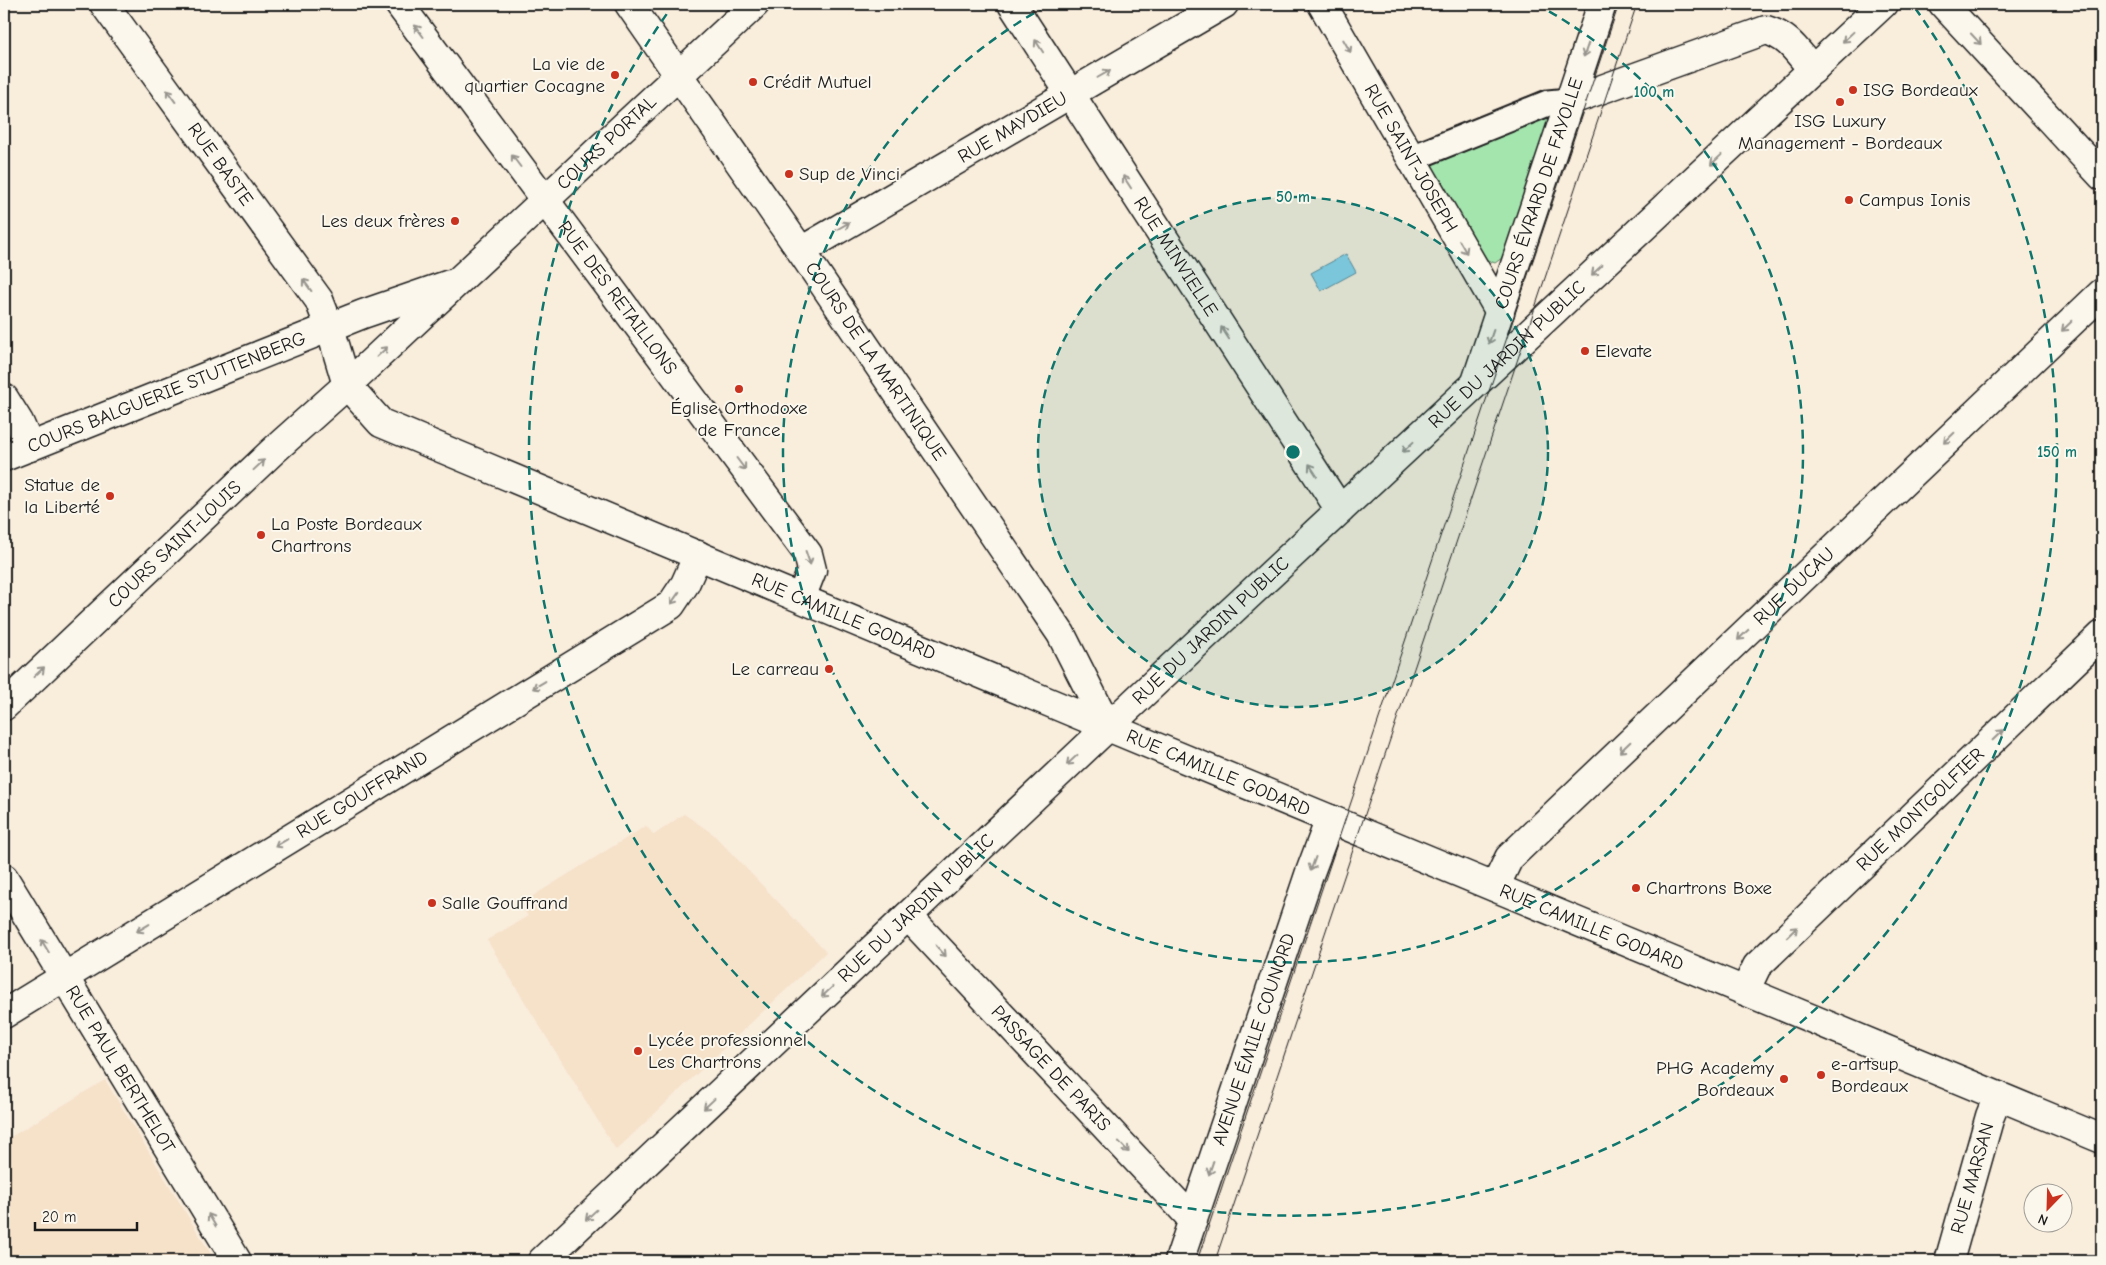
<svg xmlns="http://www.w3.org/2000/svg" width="2106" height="1265" font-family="'Comic Neue',sans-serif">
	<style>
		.built { fill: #f6e1c9 }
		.green { fill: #a4e5ae; stroke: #608065 }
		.water { fill: #8ad2eb; stroke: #5e8998 }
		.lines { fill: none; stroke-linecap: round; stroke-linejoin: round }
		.pedestrian-casing { stroke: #1c1c1c; stroke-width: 29 }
		.minor-casing { stroke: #1c1c1c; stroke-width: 31 }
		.tertiary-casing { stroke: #1c1c1c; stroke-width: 31 }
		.secondary-casing { stroke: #1c1c1c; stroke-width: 31 }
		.pedestrian { stroke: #fbf7ec; stroke-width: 25 }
		.minor { stroke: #fbf7ec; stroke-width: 28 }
		.tertiary { stroke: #fbf7ec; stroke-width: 28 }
		.secondary { stroke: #fbf7ec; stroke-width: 28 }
		.tram { stroke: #1c1c1c; stroke-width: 1 }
		.oneway { stroke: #97948e }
		.ring { fill: none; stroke: #0f766e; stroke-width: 2.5; stroke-dasharray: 9 6 }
		.poi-dot { fill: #c8321e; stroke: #fbf7ec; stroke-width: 2 }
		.labels { text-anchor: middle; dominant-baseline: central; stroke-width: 4; stroke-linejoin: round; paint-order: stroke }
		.poi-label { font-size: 19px; fill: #1c1c1c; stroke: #fbf7ec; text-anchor: start }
		.street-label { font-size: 19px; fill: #1c1c1c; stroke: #fbf7ec }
		.centre { fill: #0f766e; stroke: #fbf7ec; stroke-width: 2.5 }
		.ring-label { font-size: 15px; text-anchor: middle; font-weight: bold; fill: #0f766e; stroke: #fbf7ec; stroke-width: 4; stroke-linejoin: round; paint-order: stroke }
	</style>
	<rect width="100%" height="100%" fill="#f9eddc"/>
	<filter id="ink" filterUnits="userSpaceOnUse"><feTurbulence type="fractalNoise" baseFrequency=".02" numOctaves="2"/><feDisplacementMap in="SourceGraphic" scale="10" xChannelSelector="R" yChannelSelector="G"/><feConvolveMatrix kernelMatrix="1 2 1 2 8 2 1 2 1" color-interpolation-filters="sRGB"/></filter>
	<g filter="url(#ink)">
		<!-- built -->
		<g class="built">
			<polygon points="684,814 713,834 826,952 616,1150 487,940 528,916 520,904 646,826 654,835"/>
			<polygon points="105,1080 215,1261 4,1261 4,1141"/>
		</g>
		<!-- green -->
		<polygon class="green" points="1551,113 1502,258 1495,263 1485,259 1427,161"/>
		<!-- water -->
		<polygon class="water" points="1346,254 1356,272 1321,291 1311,273"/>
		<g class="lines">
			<defs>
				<polyline id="pedestrian" points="1412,158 1548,103 1569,101"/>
				<g id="minor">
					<path id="s1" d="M 104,4 L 319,300 L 330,328"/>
					<path id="s2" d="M 399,4 L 808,554 L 812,570 L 801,598"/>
					<path id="s3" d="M 1012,4 L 1340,510"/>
					<path id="s4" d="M 1322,4 L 1500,312"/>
					<polyline points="1943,4 2102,176"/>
					<path d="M 1569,101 L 1766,30 C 1790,37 1797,52 1813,70"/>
					<path id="s5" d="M 801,251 L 1224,4"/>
					<path id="s6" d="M 1476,382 L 1602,4"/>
					<polyline points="4,398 19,422 30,447"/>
					<path id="s7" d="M 4,878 L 237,1261"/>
					<path id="s8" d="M 1495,887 L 1509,858 L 2102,293"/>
					<path id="s9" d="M 908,916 L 1193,1220"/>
					<path id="s10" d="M 1745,991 L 1757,966 L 2102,635"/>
					<path id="s11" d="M 4,1014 L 671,605 L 685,584 L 698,555"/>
					<path id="s12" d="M 542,1261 L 1163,675 L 1883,4"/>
					<path id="s13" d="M 1179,1261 L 1309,875 L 1330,819"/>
					<path id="s14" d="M 1949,1261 L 1990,1116 L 1998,1096"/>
				</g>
				<g id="tertiary">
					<path id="s15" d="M 629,4 L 801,251 L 1061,634 L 1108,727"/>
					<path id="s16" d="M 330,328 L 347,385 L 381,423 L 1108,727 L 2102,1139"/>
				</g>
				<g id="secondary">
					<path id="s17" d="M 4,457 L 363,314 L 450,284"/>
					<path id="s18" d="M 4,706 L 272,452 L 347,385 L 755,4"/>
				</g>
			</defs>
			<!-- pedestrian casing -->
			<use href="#pedestrian" class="pedestrian-casing"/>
			<!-- minor casing -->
			<use href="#minor" class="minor-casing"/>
			<!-- tertiary casing -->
			<use href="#tertiary" class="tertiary-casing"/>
			<!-- secondary casing -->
			<use href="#secondary" class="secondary-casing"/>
			<!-- pedestrian -->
			<use href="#pedestrian" class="pedestrian"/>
			<!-- minor -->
			<use href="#minor" class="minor"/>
			<!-- tertiary -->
			<use href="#tertiary" class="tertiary"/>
			<!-- secondary -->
			<use href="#secondary" class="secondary"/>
			<!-- tram -->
			<g class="tram">
				<polyline points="1197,1261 1619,4"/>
				<polyline points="1215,1261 1637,4"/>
			</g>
		</g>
		<!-- one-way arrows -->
		<defs><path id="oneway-shaft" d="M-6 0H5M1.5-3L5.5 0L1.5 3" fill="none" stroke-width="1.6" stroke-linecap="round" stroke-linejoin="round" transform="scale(1.25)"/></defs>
		<g class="oneway">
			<use href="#oneway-shaft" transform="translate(419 31) rotate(-127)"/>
			<use href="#oneway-shaft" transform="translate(1848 37) rotate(137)"/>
			<use href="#oneway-shaft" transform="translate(1976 39) rotate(47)"/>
			<use href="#oneway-shaft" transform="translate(1039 46) rotate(-123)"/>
			<use href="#oneway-shaft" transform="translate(1347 46) rotate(60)"/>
			<use href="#oneway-shaft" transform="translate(1586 50) rotate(109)"/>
			<use href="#oneway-shaft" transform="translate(1104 74) rotate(-30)"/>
			<use href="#oneway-shaft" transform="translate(171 96) rotate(-126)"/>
			<use href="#oneway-shaft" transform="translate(1716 160) rotate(137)"/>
			<use href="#oneway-shaft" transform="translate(516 161) rotate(-127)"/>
			<use href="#oneway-shaft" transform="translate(1127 182) rotate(-123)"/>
			<use href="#oneway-shaft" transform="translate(843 226) rotate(-30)"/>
			<use href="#oneway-shaft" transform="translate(1463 247) rotate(60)"/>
			<use href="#oneway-shaft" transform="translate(1597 270) rotate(137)"/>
			<use href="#oneway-shaft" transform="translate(307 285) rotate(-126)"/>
			<use href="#oneway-shaft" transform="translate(2067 326) rotate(136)"/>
			<use href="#oneway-shaft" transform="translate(1225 333) rotate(-123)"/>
			<use href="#oneway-shaft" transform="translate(1491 337) rotate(109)"/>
			<use href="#oneway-shaft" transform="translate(382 352) rotate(-43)"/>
			<use href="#oneway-shaft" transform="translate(1949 438) rotate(136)"/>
			<use href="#oneway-shaft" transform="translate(1408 447) rotate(137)"/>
			<use href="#oneway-shaft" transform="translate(741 464) rotate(53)"/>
			<use href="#oneway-shaft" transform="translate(259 465) rotate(-43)"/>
			<use href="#oneway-shaft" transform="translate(1313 470) rotate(-123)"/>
			<use href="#oneway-shaft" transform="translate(808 558) rotate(71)"/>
			<use href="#oneway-shaft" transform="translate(675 598) rotate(125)"/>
			<use href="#oneway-shaft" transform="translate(1743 635) rotate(136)"/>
			<use href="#oneway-shaft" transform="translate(39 672) rotate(-43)"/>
			<use href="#oneway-shaft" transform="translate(539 685) rotate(149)"/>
			<use href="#oneway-shaft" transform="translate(1998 735) rotate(-44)"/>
			<use href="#oneway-shaft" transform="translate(1625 747) rotate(136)"/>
			<use href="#oneway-shaft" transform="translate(1072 760) rotate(137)"/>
			<use href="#oneway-shaft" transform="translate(281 843) rotate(149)"/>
			<use href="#oneway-shaft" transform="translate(1313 864) rotate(110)"/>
			<use href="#oneway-shaft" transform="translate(143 928) rotate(149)"/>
			<use href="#oneway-shaft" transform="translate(1792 932) rotate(-44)"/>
			<use href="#oneway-shaft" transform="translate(45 946) rotate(-121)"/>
			<use href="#oneway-shaft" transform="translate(941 951) rotate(47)"/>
			<use href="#oneway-shaft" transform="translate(827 992) rotate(137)"/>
			<use href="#oneway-shaft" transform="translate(709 1104) rotate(137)"/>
			<use href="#oneway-shaft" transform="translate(1124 1147) rotate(47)"/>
			<use href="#oneway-shaft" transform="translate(1211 1168) rotate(109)"/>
			<use href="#oneway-shaft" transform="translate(591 1215) rotate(137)"/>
			<use href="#oneway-shaft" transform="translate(212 1220) rotate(-121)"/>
		</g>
	</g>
	<!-- distance rings -->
	<circle cx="1293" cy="452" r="255" fill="#0f766e" fill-opacity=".12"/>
	<g class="ring">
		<circle cx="1293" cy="452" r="255"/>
		<path d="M1536 4A510 510 0 1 1 1050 4"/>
		<path d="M1915 8A764 764 0 1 1 671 8"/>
	</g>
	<!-- markers -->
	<g class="poi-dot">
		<circle cx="615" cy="75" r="5"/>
		<circle cx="753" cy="82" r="5"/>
		<circle cx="1853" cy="90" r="5"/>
		<circle cx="1840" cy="102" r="5"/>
		<circle cx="789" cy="174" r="5"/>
		<circle cx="1849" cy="200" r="5"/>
		<circle cx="455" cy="221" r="5"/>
		<circle cx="1585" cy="351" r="5"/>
		<circle cx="739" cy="389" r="5"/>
		<circle cx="110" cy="496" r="5"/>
		<circle cx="261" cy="535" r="5"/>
		<circle cx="829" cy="669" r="5"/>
		<circle cx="1636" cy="888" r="5"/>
		<circle cx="432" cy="903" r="5"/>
		<circle cx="638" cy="1051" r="5"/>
		<circle cx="1821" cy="1075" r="5"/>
		<circle cx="1784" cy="1079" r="5"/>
	</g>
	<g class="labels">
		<!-- poi labels -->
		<g class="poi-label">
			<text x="605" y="64" text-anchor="end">La vie de<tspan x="605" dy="22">quartier Cocagne</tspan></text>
			<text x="763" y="82">Crédit Mutuel</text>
			<text x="1863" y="90">ISG Bordeaux</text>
			<text x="1840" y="121" text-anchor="middle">ISG Luxury<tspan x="1840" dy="22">Management - Bordeaux</tspan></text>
			<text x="799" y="174">Sup de Vinci</text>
			<text x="1859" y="200">Campus Ionis</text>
			<text x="445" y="221" text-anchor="end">Les deux frères</text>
			<text x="1595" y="351">Elevate</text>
			<text x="739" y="408" text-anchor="middle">Église Orthodoxe<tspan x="739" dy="22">de France</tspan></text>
			<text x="100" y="485" text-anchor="end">Statue de<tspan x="100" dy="22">la Liberté</tspan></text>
			<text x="271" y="524">La Poste Bordeaux<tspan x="271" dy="22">Chartrons</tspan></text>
			<text x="819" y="669" text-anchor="end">Le carreau</text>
			<text x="1646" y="888">Chartrons Boxe</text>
			<text x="442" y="903">Salle Gouffrand</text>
			<text x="648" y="1040">Lycée professionnel<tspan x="648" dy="22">Les Chartrons</tspan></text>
			<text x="1831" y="1064">e-artsup<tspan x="1831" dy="22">Bordeaux</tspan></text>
			<text x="1774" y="1068" text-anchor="end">PHG Academy<tspan x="1774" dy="22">Bordeaux</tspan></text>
		</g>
		<!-- street labels -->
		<g class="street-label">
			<text stroke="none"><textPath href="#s5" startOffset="245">RUE MAYDIEU</textPath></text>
			<text stroke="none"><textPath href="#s18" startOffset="825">COURS PORTAL</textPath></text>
			<text stroke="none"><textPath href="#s4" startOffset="178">RUE SAINT-JOSEPH</textPath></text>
			<text stroke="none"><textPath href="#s1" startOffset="198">RUE BASTE</textPath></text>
			<text stroke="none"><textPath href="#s6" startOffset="199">COURS ÉVRARD DE FAYOLLE</textPath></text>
			<text stroke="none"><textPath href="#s3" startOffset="301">RUE MINVIELLE</textPath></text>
			<text stroke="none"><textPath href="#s2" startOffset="366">RUE DES RETAILLONS</textPath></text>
			<text stroke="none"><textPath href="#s12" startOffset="1324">RUE DU JARDIN PUBLIC</textPath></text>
			<text stroke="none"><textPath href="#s15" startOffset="434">COURS DE LA MARTINIQUE</textPath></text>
			<text stroke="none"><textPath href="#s17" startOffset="175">COURS BALGUERIE STUTTENBERG</textPath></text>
			<text stroke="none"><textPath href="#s18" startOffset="235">COURS SAINT-LOUIS</textPath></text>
			<text stroke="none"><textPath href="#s8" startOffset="426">RUE DUCAU</textPath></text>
			<text stroke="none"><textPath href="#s16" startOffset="612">RUE CAMILLE GODARD</textPath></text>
			<text stroke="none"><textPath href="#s12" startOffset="919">RUE DU JARDIN PUBLIC</textPath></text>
			<text stroke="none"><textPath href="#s16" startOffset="1018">RUE CAMILLE GODARD</textPath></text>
			<text stroke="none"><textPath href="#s11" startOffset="420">RUE GOUFFRAND</textPath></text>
			<text stroke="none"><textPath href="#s10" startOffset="254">RUE MONTGOLFIER</textPath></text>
			<text stroke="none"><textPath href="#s12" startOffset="514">RUE DU JARDIN PUBLIC</textPath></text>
			<text stroke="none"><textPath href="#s16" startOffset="1422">RUE CAMILLE GODARD</textPath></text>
			<text stroke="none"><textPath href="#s13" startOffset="234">AVENUE ÉMILE COUNORD</textPath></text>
			<text stroke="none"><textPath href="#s9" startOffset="209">PASSAGE DE PARIS</textPath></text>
			<text stroke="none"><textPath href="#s7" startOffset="224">RUE PAUL BERTHELOT</textPath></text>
			<text stroke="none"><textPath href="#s14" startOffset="86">RUE MARSAN</textPath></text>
		</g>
	</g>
	<circle cx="1293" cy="452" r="8" class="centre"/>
	<g class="ring-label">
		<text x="1654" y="97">100 m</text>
		<text x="1293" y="202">50 m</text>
		<text x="2057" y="457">150 m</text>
	</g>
	<!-- margin -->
	<rect width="2106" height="1265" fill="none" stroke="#fbf7ec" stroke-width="20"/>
	<rect x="10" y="10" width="2086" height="1245" fill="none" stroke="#1c1c1c" stroke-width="2" filter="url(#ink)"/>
	<!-- north arrow -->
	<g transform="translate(2048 1208) rotate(203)"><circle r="24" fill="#fbf7ec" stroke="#a29f99"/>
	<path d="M0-4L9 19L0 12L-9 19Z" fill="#c8321e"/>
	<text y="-8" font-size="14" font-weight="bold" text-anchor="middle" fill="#1c1c1c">N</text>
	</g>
	<!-- scale -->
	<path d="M35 1222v8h102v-8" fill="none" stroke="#1c1c1c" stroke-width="2.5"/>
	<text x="42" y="1222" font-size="15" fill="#1c1c1c" stroke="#fbf7ec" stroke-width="4" paint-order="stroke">20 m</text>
</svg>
